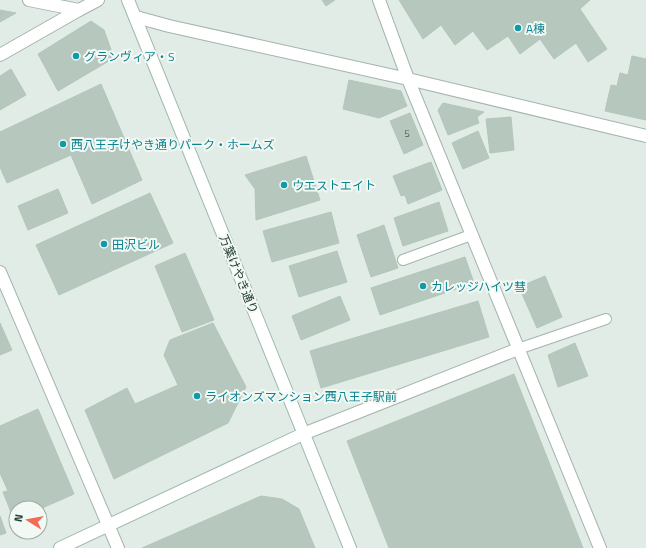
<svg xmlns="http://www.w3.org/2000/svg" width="646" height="548" font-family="'Titillium Web','Noto Sans JP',sans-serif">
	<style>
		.building { fill: #b6c7be; stroke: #b3c6bc }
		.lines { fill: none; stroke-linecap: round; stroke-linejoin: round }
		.lane-casing { stroke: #a4b4ac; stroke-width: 12 }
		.street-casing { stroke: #a4b4ac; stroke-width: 14 }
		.secondary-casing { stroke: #9fb8ac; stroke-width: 14 }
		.lane { stroke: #fff; stroke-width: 10 }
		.street { stroke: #fff; stroke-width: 12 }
		.secondary { stroke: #fff; stroke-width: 12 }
		.culture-dot { fill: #0f9aa8; stroke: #f2f8f4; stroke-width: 1.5 }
		.labels { text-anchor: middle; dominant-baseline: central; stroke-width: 4; stroke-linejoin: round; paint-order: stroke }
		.number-label { font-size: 10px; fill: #466055 }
		.culture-label { font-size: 12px; fill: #0d838f; stroke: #f2f8f4; text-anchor: start }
		.street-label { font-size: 12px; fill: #213d32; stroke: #f2f8f4 }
	</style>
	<rect width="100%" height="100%" fill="#e1ece6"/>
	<!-- building -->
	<g class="building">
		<polygon points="322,0 335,0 326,6"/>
		<polygon points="399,0 590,0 580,9 607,49 588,62 576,43 554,59 540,39 520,54 508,36 487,50 473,31 455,45 441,25 423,39"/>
		<polygon points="0,10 16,13 0,22"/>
		<polygon points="91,21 104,30 114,58 58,91 38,54"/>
		<polygon points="632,56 646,59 646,120 605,111 611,85 617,86 620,73 628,75"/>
		<polygon points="11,69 26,95 0,110 0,76"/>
		<polygon points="349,80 401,91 407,106 379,118 343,109"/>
		<polygon points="101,84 142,180 92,204 71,155 7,183 0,167 0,132"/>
		<polygon points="443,103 484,112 477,117 479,123 448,135 438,110"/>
		<polygon points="410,113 423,145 404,154 390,121"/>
		<polygon points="511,117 514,150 490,153 486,119"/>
		<polygon points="478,131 489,158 463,169 452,143"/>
		<polygon points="306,156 320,200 256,220 255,189 245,175"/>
		<polygon points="431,162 442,190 408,204 405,195 401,196 393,176"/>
		<polygon points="58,189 68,213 28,230 18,206"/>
		<polygon points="150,193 173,243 59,295 36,245"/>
		<polygon points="439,202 448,231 403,246 394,218"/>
		<polygon points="331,212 339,243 272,262 263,231"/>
		<polygon points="384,225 398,268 371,277 357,235"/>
		<polygon points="337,251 347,282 299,297 289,266"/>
		<polygon points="185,253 214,320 182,332 155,266"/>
		<polygon points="465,257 474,283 380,315 371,288"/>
		<polygon points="545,276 562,317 537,328 519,287"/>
		<polygon points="340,296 350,320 301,340 292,316"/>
		<polygon points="478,301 489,337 321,388 310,351"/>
		<polygon points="0,323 12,350 0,355"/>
		<polygon points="213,323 246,387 228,423 114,479 85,410 127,388 135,404 178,385 164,355 170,340"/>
		<polygon points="575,343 588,376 558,387 548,355"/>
		<polygon points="514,374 583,548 389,548 347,441"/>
		<polygon points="38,409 74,494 40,509 16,508 16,519 14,520 3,492 8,491 0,473 0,426"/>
		<polygon points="261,496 282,499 299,509 315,548 142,548"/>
		<polygon points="0,516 6,533 0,535"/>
	</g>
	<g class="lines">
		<defs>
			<g id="lane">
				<polyline points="403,260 471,235"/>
				<polyline points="518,349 606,319"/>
			</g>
			<g id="street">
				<polyline points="29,0 79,10 98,0"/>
				<polyline points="379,0 408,79 600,548"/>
				<polyline points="136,17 169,26 408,79 646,136"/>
				<polyline points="0,55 79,10"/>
				<polyline points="0,272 118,548"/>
				<polyline points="303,434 518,349"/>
			</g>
			<g id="secondary">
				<polyline points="128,0 350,548"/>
				<polyline points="60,548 303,434"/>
			</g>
		</defs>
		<!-- lane casing -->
		<use href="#lane" class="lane-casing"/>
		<!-- street casing -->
		<use href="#street" class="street-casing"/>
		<!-- secondary casing -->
		<use href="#secondary" class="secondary-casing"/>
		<!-- lane -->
		<use href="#lane" class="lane"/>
		<!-- street -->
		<use href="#street" class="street"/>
		<!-- secondary -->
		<use href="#secondary" class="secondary"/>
	</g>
	<!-- markers -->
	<g class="culture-dot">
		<circle cx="518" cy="28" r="4"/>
		<circle cx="76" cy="56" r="4"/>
		<circle cx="63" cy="144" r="4"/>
		<circle cx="284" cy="185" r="4"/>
		<circle cx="104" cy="244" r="4"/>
		<circle cx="423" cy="286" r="4"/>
		<circle cx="197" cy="396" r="4"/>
	</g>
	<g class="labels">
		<!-- number labels -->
		<g class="number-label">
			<text x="407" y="133">5</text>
		</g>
		<!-- culture labels -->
		<g class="culture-label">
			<text x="526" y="28">A棟</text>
			<text x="84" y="56">グランヴィア・S</text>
			<text x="71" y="144">西八王子けやき通りパーク・ホームズ</text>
			<text x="292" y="185">ウエストエイト</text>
			<text x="112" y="244">田沢ビル</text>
			<text x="431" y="286">カレッジハイツ彗</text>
			<text x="205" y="396">ライオンズマンション西八王子駅前</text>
		</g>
		<!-- street labels -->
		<g class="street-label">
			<text transform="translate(239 274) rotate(68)">万葉けやき通り</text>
		</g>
	</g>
	<!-- north arrow -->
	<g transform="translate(28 520) rotate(281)"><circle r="19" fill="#f2f8f4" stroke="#9eada6"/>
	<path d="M0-3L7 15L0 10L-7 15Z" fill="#f56956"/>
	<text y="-6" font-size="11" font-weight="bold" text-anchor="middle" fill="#213d32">N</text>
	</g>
</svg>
